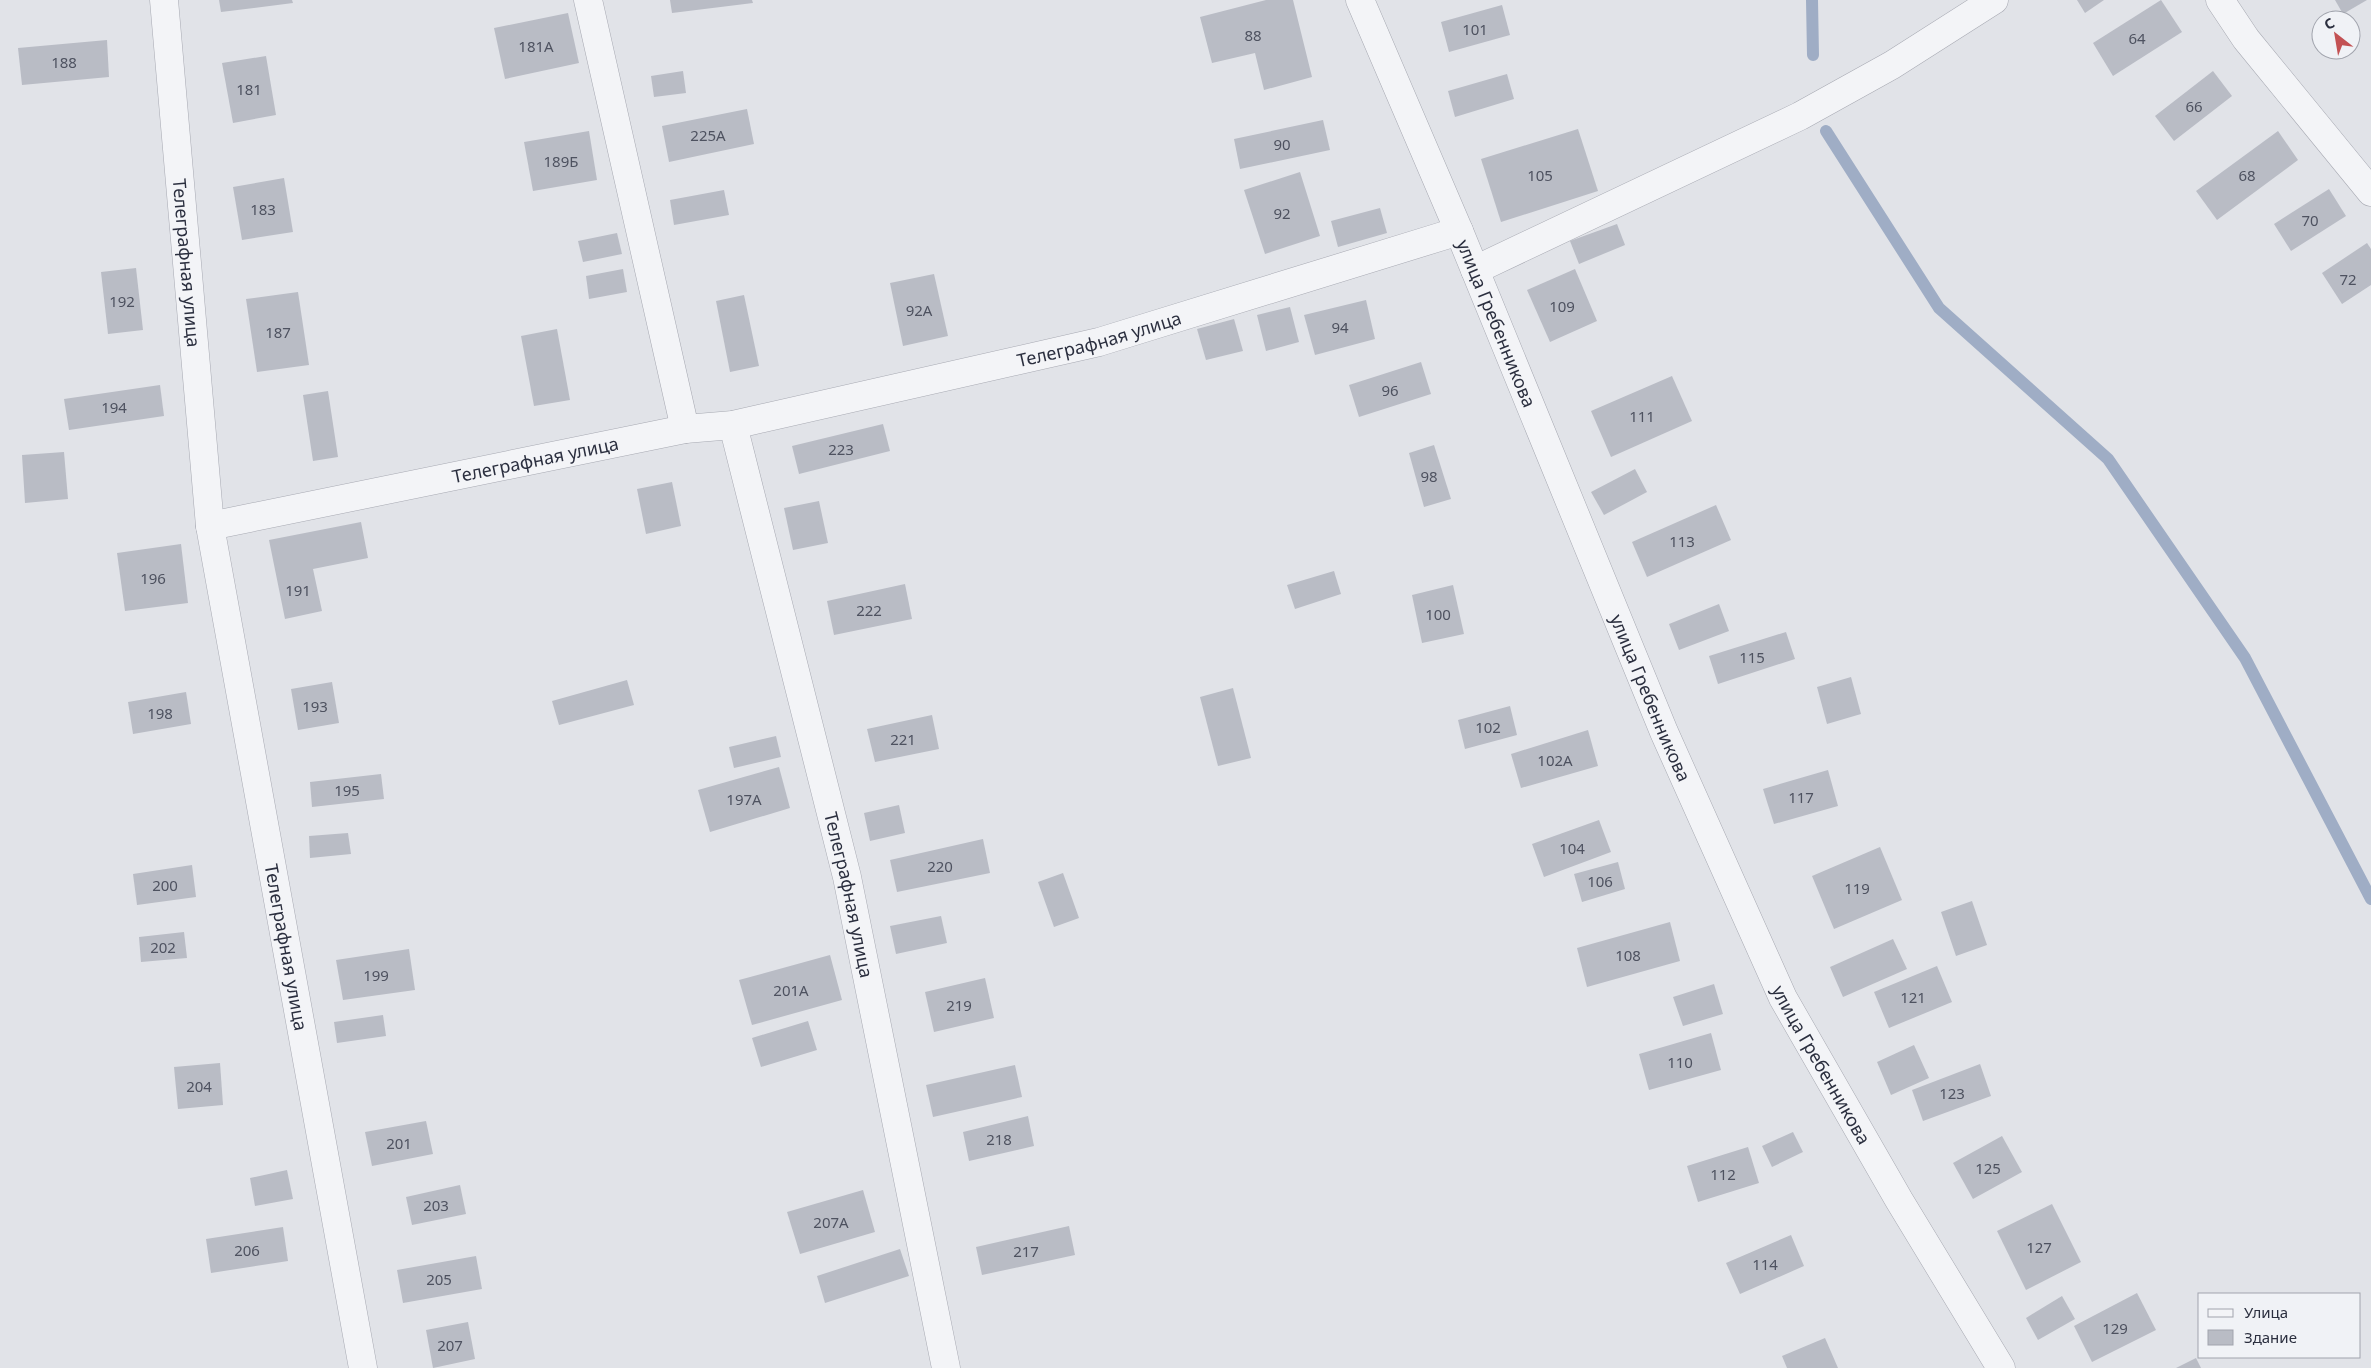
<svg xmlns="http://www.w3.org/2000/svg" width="2371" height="1368" font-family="'Noto Sans',sans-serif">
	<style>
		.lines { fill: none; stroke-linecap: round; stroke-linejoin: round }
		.stream { stroke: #9fadc5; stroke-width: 12 }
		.building { fill: #b9bcc5 }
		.minor-casing { stroke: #a7a9b2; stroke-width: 29 }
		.minor { stroke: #f3f4f7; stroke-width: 28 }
		.labels { text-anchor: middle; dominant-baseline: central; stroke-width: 4; stroke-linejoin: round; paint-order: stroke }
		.number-label { font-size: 15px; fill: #4e5260 }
		.street-label { font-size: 18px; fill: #2b2f3f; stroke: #f0f2f6 }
	</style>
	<rect width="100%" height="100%" fill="#e1e3e8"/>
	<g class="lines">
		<!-- stream -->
		<g class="stream">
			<polyline points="1812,0 1813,55"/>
			<polyline points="1826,131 1939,308 2108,459 2245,658 2371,899"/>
		</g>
	</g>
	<!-- building -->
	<g class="building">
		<polygon points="219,0 292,0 293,3 221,12"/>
		<polygon points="670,0 752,0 753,3 672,13"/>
		<polygon points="1266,0 1293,0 1312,77 1264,90 1255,53 1212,63 1200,17"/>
		<polygon points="2077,0 2104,0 2085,13"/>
		<polygon points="2161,0 2182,32 2113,76 2093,43"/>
		<polygon points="2335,0 2367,0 2343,14"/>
		<polygon points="1502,5 1510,35 1449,52 1441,22"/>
		<polygon points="568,13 579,63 505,79 494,28"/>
		<polygon points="107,40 109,77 22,85 18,48"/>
		<polygon points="266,56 276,115 233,123 222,63"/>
		<polygon points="683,71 686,93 654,97 651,76"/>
		<polygon points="2213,71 2232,96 2174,141 2155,116"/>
		<polygon points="1507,74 1514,99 1455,117 1448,91"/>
		<polygon points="747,109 754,144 669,162 662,126"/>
		<polygon points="1323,120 1330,150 1240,169 1234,139"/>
		<polygon points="1578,129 1598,191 1501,222 1481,159"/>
		<polygon points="589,131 597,180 533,191 524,142"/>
		<polygon points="2278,131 2298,160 2217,220 2196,191"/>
		<polygon points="1300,172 1320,236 1265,254 1244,190"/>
		<polygon points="284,178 293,232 242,240 233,187"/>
		<polygon points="2329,189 2346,216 2291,251 2274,224"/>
		<polygon points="724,190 729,215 674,225 670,200"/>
		<polygon points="1380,208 1387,233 1338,247 1331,221"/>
		<polygon points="1617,224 1625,245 1579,264 1570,241"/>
		<polygon points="617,233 622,254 583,262 578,241"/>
		<polygon points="2367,243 2371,249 2371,285 2342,304 2322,273"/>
		<polygon points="136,268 143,330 108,334 101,272"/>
		<polygon points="623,269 627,292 589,299 586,276"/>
		<polygon points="1575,269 1597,321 1550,342 1527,290"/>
		<polygon points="934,274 948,336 903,346 890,283"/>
		<polygon points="298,292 309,365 257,372 246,299"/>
		<polygon points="744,295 759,366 730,372 716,301"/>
		<polygon points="1366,300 1375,339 1315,355 1304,315"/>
		<polygon points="1290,307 1299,342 1266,351 1257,315"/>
		<polygon points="1234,319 1243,351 1206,360 1197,329"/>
		<polygon points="557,329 570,400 534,406 521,336"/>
		<polygon points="1421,362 1431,394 1359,417 1349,385"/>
		<polygon points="1672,376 1692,421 1611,457 1591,411"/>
		<polygon points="160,385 164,416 69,430 64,399"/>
		<polygon points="328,391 338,457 313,461 303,395"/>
		<polygon points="883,424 890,451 799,474 792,446"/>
		<polygon points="1434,445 1451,499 1424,507 1409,453"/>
		<polygon points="64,452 68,499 25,503 22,455"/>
		<polygon points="1635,469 1647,492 1604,515 1591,492"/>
		<polygon points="672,482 681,526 646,534 637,489"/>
		<polygon points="819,501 828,543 793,550 784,508"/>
		<polygon points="1716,505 1731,540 1647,577 1632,542"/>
		<polygon points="361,522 368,558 313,569 322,611 285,619 269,540"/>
		<polygon points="181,544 188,603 125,611 117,553"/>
		<polygon points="1334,571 1341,594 1295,609 1287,585"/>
		<polygon points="905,584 912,619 834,635 827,601"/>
		<polygon points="1453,585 1464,634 1422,643 1412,595"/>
		<polygon points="1719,604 1729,631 1679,650 1669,624"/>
		<polygon points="1786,632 1795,659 1718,684 1709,656"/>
		<polygon points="1851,677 1861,714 1827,724 1817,687"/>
		<polygon points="627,680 634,705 559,725 552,701"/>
		<polygon points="332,682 339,723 298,730 291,689"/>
		<polygon points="1233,688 1251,758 1218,766 1200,697"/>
		<polygon points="186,692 191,724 133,734 128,702"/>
		<polygon points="1510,706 1517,735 1465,749 1458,720"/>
		<polygon points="932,715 939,749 875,762 867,729"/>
		<polygon points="1588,730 1598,766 1521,788 1511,754"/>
		<polygon points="776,736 781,757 734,768 729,747"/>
		<polygon points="779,767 790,808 710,832 698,790"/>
		<polygon points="1828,770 1838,806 1774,824 1763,789"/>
		<polygon points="381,774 384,799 312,807 310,782"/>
		<polygon points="899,805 905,833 870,841 864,813"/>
		<polygon points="1599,820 1611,852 1544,877 1532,844"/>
		<polygon points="348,833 351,854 310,858 309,836"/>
		<polygon points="983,839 990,873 897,892 890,860"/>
		<polygon points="1880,847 1902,900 1834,929 1812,876"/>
		<polygon points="1618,862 1625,889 1582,902 1574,874"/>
		<polygon points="192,865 196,897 137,905 133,874"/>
		<polygon points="1063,873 1079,918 1054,927 1038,882"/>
		<polygon points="1972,901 1987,945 1956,956 1941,912"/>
		<polygon points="941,916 947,943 896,954 890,926"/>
		<polygon points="1670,922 1680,961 1587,987 1577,948"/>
		<polygon points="184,932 187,958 141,962 139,937"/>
		<polygon points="1893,939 1907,969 1843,997 1830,967"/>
		<polygon points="409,949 415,990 343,1000 336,960"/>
		<polygon points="830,955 842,1000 752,1025 739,980"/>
		<polygon points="1937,966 1952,1002 1889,1028 1874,992"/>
		<polygon points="985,978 994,1018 934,1032 925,992"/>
		<polygon points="1714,984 1723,1014 1683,1026 1673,997"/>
		<polygon points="383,1015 386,1036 337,1043 334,1022"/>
		<polygon points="808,1021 817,1050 761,1067 752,1038"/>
		<polygon points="1711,1033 1721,1070 1649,1090 1639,1054"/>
		<polygon points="1914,1045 1929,1078 1891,1095 1877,1062"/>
		<polygon points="220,1063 223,1105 178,1109 174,1067"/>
		<polygon points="1980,1064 1991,1096 1923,1121 1912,1090"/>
		<polygon points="1015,1065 1022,1097 933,1117 926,1085"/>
		<polygon points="1028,1116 1034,1146 969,1161 963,1132"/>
		<polygon points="426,1121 433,1154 372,1166 365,1132"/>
		<polygon points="1793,1132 1803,1152 1772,1167 1762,1146"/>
		<polygon points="2002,1136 2022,1172 1973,1199 1953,1163"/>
		<polygon points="1748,1147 1759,1183 1698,1202 1687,1166"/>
		<polygon points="287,1170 293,1199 255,1206 250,1178"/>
		<polygon points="460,1185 466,1214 412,1225 406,1197"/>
		<polygon points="863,1190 875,1232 800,1254 787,1212"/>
		<polygon points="2052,1204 2081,1262 2026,1290 1997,1231"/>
		<polygon points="1069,1226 1075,1255 982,1275 976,1247"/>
		<polygon points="283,1227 288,1261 211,1273 206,1239"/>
		<polygon points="1791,1235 1804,1266 1740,1294 1726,1263"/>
		<polygon points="900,1249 909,1276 825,1303 817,1276"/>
		<polygon points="476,1256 482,1289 403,1303 397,1270"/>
		<polygon points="2137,1293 2156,1330 2092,1362 2074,1326"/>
		<polygon points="2062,1296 2075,1319 2038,1340 2026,1318"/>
		<polygon points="468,1322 475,1359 433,1368 426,1330"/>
		<polygon points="1825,1338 1838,1368 1787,1368 1782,1356"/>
		<polygon points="2196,1358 2201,1368 2176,1368"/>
	</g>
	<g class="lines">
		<defs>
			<g id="minor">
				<path id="s1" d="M 164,0 L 210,526 L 363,1368"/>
				<polyline points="588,0 685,429"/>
				<path id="s2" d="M 1360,0 L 1459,231 L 1664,732 L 1783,998 L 1899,1200 L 2001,1368"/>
				<polyline points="2220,0 2246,39 2371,192"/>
				<polyline points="1475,270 1800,116 1892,65 1994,0"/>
				<path id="s3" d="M 733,425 L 847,877 L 946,1368"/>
				<path id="s4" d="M 210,526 L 685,429 L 733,425 L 1099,342 L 1459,231"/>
			</g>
		</defs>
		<!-- minor casing -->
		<use href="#minor" class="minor-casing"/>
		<!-- minor -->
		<use href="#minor" class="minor"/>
	</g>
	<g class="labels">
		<!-- number labels -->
		<g class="number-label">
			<text x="1475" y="29">101</text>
			<text x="1253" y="35">88</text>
			<text x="2137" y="38">64</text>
			<text x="536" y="46">181А</text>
			<text x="64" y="62">188</text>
			<text x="249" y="89">181</text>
			<text x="2194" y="106">66</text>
			<text x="708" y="135">225А</text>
			<text x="1282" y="144">90</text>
			<text x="561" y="161">189Б</text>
			<text x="1540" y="175">105</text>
			<text x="2247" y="175">68</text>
			<text x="263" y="209">183</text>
			<text x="1282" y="213">92</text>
			<text x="2310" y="220">70</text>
			<text x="2348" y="279">72</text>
			<text x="122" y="301">192</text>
			<text x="1562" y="306">109</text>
			<text x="919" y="310">92А</text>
			<text x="1340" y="327">94</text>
			<text x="278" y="332">187</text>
			<text x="1390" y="390">96</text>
			<text x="114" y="407">194</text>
			<text x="1642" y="416">111</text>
			<text x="841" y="449">223</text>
			<text x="1429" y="476">98</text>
			<text x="1682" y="541">113</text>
			<text x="153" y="578">196</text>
			<text x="298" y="590">191</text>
			<text x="869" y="610">222</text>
			<text x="1438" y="614">100</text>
			<text x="1752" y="657">115</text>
			<text x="315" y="706">193</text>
			<text x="160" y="713">198</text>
			<text x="1488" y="727">102</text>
			<text x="903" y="739">221</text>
			<text x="1555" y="760">102А</text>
			<text x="347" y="790">195</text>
			<text x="1801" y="797">117</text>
			<text x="744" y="799">197А</text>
			<text x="1572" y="848">104</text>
			<text x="940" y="866">220</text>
			<text x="1600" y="881">106</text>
			<text x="165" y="885">200</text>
			<text x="1857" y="888">119</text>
			<text x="163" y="947">202</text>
			<text x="1628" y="955">108</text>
			<text x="376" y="975">199</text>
			<text x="791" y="990">201А</text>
			<text x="1913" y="997">121</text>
			<text x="959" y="1005">219</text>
			<text x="1680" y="1062">110</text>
			<text x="199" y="1086">204</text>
			<text x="1952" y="1093">123</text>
			<text x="999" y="1139">218</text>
			<text x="399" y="1143">201</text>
			<text x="1988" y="1168">125</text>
			<text x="1723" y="1174">112</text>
			<text x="436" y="1205">203</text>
			<text x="831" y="1222">207А</text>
			<text x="2039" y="1247">127</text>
			<text x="247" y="1250">206</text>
			<text x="1026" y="1251">217</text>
			<text x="1765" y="1264">114</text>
			<text x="439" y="1279">205</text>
			<text x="2115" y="1328">129</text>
			<text x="450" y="1345">207</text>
		</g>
		<!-- street labels -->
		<g class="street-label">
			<text stroke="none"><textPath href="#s1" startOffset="264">Телеграфная улица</textPath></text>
			<text stroke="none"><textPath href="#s2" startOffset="351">улица Гребенникова</textPath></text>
			<text stroke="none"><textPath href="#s4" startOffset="909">Телеграфная улица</textPath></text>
			<text stroke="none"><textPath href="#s4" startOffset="332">Телеграфная улица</textPath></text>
			<text stroke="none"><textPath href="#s2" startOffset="756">улица Гребенникова</textPath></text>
			<text stroke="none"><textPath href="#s3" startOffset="484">Телеграфная улица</textPath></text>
			<text stroke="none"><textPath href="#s1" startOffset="956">Телеграфная улица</textPath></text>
			<text stroke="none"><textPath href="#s2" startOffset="1161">улица Гребенникова</textPath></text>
		</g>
	</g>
	<!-- legend -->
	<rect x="2198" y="1293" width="162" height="65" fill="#f0f2f6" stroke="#a1a4ad"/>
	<rect x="2208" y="1309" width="25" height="8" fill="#f3f4f7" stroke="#a1a4ad"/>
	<text x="2244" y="1318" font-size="15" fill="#2b2f3f">Улица</text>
	<rect x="2208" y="1330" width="25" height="15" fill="#b9bcc5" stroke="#a1a4ad"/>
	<text x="2244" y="1343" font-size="15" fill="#2b2f3f">Здание</text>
	<!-- north arrow -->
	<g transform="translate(2336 35) rotate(329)"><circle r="24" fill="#f0f2f6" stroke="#a1a4ad"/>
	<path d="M0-4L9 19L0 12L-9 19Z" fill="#c35153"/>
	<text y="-8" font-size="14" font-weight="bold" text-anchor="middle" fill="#2b2f3f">С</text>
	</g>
</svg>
